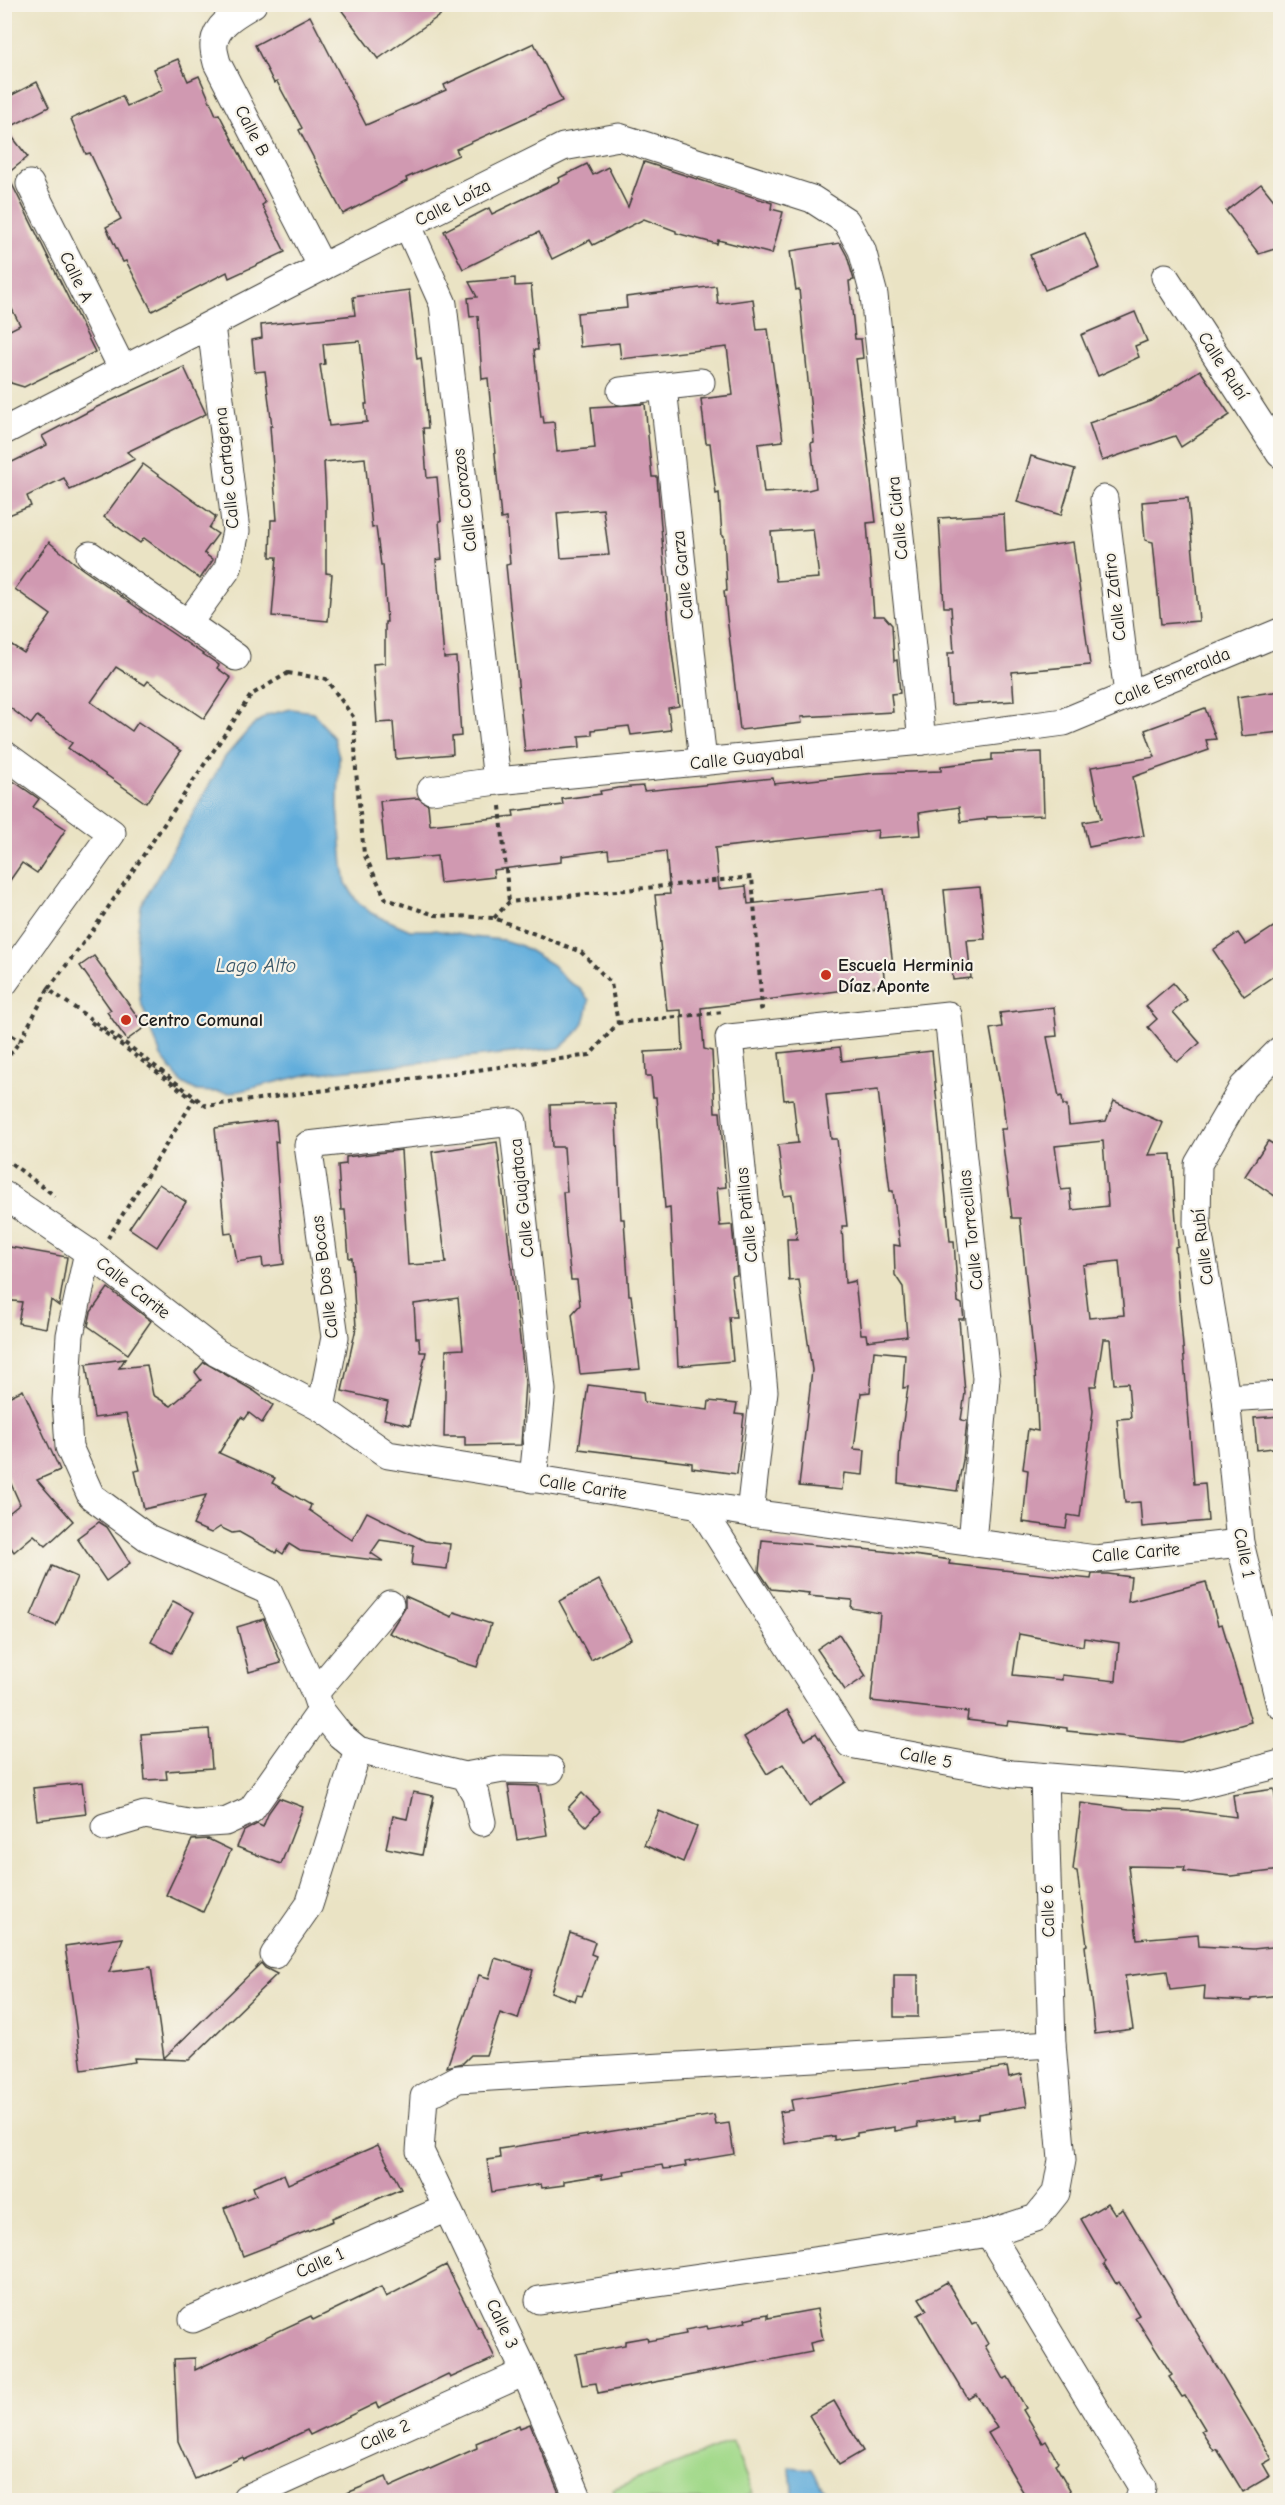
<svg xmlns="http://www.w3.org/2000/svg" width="1285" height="2505" font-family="'Comic Neue',sans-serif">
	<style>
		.green { fill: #a2d98a; stroke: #5f7a53; stroke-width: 1.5 }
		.water { fill: #62addb; stroke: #3f647c; stroke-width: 1.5 }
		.building { fill: #d099b1; fill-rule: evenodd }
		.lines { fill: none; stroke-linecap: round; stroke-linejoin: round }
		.minor-casing { stroke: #3b3a35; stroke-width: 29 }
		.path { stroke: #3b3a35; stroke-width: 4; stroke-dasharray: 4.5 4.5; stroke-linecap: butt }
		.minor { stroke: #fff; stroke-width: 27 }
		.poi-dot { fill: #c8321e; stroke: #f7f3e8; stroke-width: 2 }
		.labels { text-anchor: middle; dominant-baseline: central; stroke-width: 4.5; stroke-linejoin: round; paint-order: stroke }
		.street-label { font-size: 18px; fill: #1c1c1c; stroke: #f7f3e8 }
		.poi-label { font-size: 18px; font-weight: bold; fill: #1c1c1c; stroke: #f7f3e8; text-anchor: start }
		.water-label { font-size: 20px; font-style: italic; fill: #385668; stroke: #f7f3e8 }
	</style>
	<rect width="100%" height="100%" fill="#f7f3e8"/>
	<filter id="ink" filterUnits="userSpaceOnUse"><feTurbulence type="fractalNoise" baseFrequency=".0167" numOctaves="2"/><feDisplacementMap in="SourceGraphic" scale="12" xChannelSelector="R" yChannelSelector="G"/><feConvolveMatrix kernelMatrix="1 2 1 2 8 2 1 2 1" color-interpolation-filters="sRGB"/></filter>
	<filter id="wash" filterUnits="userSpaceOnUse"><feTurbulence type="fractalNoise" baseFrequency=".008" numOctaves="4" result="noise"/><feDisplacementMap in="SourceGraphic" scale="24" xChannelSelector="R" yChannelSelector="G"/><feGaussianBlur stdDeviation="1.35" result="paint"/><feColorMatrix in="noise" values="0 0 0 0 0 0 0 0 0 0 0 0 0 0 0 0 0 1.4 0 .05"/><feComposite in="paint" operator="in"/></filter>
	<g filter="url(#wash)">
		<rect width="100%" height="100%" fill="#eae3c4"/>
		<!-- green -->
		<polygon class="green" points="732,2442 753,2493 734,2500 618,2500 613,2489"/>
		<!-- water -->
		<g class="water">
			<path d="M 291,709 L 313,712 L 334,738 L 339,756 L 338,806 L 343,866 L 346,883 L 356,900 L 371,913 L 410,930 L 435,930 L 472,937 L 503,940 L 522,946 L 553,965 L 566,980 L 579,988 L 589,1000 C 586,1027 580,1031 560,1048 L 310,1074 L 231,1093 L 197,1091 L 182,1083 L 161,1056 L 140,1000 L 136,943 L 141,906 L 225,757 L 251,727 L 267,715 Z"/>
			<polygon points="790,2467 812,2469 830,2500 793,2500"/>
		</g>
		<g id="blocks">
			<!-- building -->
			<g class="building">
				<polygon points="337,4 456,4 378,59"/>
				<polygon points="310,16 366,125 446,90 444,85 534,43 562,101 456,149 459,155 406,178 407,181 343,214 299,130 302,128 277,82 274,83 255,45"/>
				<polygon points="178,59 188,81 199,76 216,115 219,114 265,203 262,205 285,252 229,278 227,272 152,311 126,261 123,262 106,227 121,219 90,153 86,154 71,119 122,96 127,106 163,90 154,69"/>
				<polygon points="37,82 49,107 6,129 28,157 7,174 95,352 24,387 11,383 4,370 4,333 20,325 4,293 4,99"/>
				<polygon points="644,162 772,203 771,209 783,212 772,254 718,240 717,244 676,233 676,231 644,219 593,245 590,240 552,259 539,232 463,269 444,231 489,208 492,214 560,181 559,178 587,164 593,175 608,167 628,207"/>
				<polygon points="1261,184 1281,209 1281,247 1259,254 1226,211"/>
				<polygon points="1085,233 1100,268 1045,290 1030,255"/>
				<path d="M 840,243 L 847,256 L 854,280 L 849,281 L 855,339 L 861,339 L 863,358 L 856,359 L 876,522 L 867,523 L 874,616 L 884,616 L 892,625 L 894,661 L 897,660 L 900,693 L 891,694 L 893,712 L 801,717 L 802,723 L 740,730 L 724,591 L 727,591 L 724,536 L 722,536 L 719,493 L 716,494 L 710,443 L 706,443 L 701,399 L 733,395 L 727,347 L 621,359 L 619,343 L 580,347 L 577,313 L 627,308 L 626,297 L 716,286 L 718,304 L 753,299 L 757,330 L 768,329 L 783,441 L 758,444 L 764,493 L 808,490 L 816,488 L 811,443 L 814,442 L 799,289 L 796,290 L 790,251 ZM 813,529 L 819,578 L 776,581 L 771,532 Z"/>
				<path d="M 515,278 L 515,286 L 531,285 L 538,350 L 534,350 L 541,417 L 543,416 L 544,423 L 554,422 L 557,452 L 595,448 L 591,407 L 645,404 L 652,477 L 657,477 L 670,637 L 679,706 L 668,708 L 671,730 L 631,735 L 629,726 L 592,730 L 592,735 L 579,736 L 580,747 L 525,752 L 506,565 L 510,564 L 506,518 L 501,519 L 488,378 L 482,379 L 478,316 L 470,317 L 468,298 L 477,297 L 469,282 ZM 603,509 L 609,555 L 561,558 L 557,513 Z"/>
				<path d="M 409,290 L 417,359 L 421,358 L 424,383 L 428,428 L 423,428 L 427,478 L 437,477 L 441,521 L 439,521 L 442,559 L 436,560 L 444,658 L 456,657 L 461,736 L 452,737 L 453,754 L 396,759 L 393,722 L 377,723 L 373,664 L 385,663 L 385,622 L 387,622 L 383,565 L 381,565 L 376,527 L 372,528 L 365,458 L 324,462 L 326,501 L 326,573 L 332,574 L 328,621 L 272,616 L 277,557 L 270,557 L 271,520 L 277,520 L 270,426 L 272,426 L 265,371 L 255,372 L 252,340 L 262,338 L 261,325 L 355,315 L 353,297 ZM 360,341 L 367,404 L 365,404 L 367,422 L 329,426 L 320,365 L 325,364 L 323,344 Z"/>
				<polygon points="1135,312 1147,341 1135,346 1139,357 1098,376 1081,335"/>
				<polygon points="184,367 206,414 127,452 135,459 101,476 70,490 64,478 27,496 31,506 4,517 4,466 47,445 42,436 97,407"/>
				<polygon points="1200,370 1230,415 1181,447 1175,436 1102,461 1089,423 1152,401"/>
				<polygon points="1031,456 1075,469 1061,515 1017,502"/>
				<polygon points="143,464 216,517 209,528 218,534 204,553 213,560 200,579 144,538 140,543 104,517"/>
				<polygon points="1188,498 1199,621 1161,624 1153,542 1145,540 1142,502"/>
				<polygon points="1004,514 1006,552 1073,542 1090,665 1012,672 1014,701 951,705 948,653 954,653 951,607 944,607 939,518"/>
				<polygon points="49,542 81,568 142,611 141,612 219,665 217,668 231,678 204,719 148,681 145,685 116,667 91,702 132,731 138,722 181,751 146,803 68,748 72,743 37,716 31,724 4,703 4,640 24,653 51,615 15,589"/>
				<polygon points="1281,691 1281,732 1242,736 1237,697"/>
				<polygon points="1205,708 1216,739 1206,740 1209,750 1133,777 1144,836 1089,847 1083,822 1101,819 1091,767 1155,757 1145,730"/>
				<polygon points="1042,752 1044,815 987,817 987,819 961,822 959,807 919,813 921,835 877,838 878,830 715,848 719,889 746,886 748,904 884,889 893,966 883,967 885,985 701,1008 704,1049 712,1051 715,1112 720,1112 726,1187 717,1188 720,1226 732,1225 737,1275 731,1276 736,1317 729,1317 733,1361 678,1366 670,1207 665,1208 656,1097 653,1097 651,1076 646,1076 645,1052 683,1050 681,1010 667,1011 655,895 670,894 666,851 609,858 608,850 561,856 561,862 493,870 494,877 440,883 437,856 386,861 380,801 418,798 428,805 430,825 514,816 513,811 563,805 562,799 601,794 600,791 618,788 643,786 644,791 773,778 774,784 875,773 941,771 941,766 992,760 992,754"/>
				<polygon points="13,781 39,799 33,807 66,829 37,873 22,863 4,889 4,793"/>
				<polygon points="980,887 985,939 967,940 971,978 953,980 944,890"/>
				<polygon points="1281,922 1281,971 1244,996 1213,950 1238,933 1246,945"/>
				<polygon points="94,956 145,1027 127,1040 107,1012 111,1010 80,966"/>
				<polygon points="1173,983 1187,1000 1173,1012 1200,1043 1177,1062 1148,1027 1157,1019 1146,1006"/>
				<path d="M 1054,1007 L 1057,1036 L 1047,1037 L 1059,1097 L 1062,1096 L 1063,1105 L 1067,1105 L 1069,1125 L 1106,1121 L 1114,1101 L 1163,1123 L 1149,1155 L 1171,1154 L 1178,1246 L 1175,1247 L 1194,1484 L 1205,1483 L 1208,1521 L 1142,1527 L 1140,1502 L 1125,1503 L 1117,1419 L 1131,1418 L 1128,1383 L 1114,1384 L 1110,1339 L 1103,1339 L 1096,1386 L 1090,1386 L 1093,1411 L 1080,1517 L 1068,1515 L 1066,1528 L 1023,1522 L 1028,1470 L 1023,1469 L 1028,1429 L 1038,1431 L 1035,1371 L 1020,1218 L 1012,1218 L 1001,1129 L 1006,1129 L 1003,1102 L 990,1029 L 1002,1027 L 1000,1013 ZM 1103,1141 L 1108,1206 L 1072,1210 L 1070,1189 L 1061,1190 L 1055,1146 ZM 1119,1261 L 1124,1315 L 1089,1318 L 1083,1265 Z"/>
				<path d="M 840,1047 L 842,1061 L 932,1051 L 950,1241 L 954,1241 L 958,1302 L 962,1304 L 964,1319 L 959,1319 L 965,1393 L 961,1420 L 967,1421 L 963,1460 L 957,1491 L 898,1483 L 900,1443 L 908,1387 L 903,1388 L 905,1354 L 874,1351 L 870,1392 L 861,1393 L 854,1449 L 865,1450 L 863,1475 L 844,1473 L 842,1490 L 799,1486 L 812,1370 L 799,1280 L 789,1281 L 787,1239 L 797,1239 L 792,1195 L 784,1196 L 778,1145 L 798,1143 L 793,1099 L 784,1100 L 779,1053 ZM 878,1090 L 890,1191 L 893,1191 L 900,1246 L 894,1245 L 895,1275 L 903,1287 L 907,1336 L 867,1341 L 866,1334 L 861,1334 L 855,1281 L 845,1283 L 842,1226 L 847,1226 L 837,1139 L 831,1139 L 826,1095 Z"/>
				<polygon points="615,1103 621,1219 624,1219 629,1295 631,1295 640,1369 580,1374 572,1314 580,1305 577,1280 571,1280 566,1236 563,1192 567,1192 564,1147 552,1147 550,1105"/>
				<polygon points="276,1120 278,1142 275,1141 284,1264 263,1267 262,1258 237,1262 232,1233 225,1234 215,1128"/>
				<polygon points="1268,1141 1281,1149 1281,1200 1245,1176"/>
				<polygon points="497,1142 525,1382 521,1445 465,1446 465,1437 444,1437 446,1350 463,1349 458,1298 414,1304 416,1338 419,1338 420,1352 426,1352 410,1425 384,1419 388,1402 342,1391 356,1328 352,1258 349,1258 345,1210 341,1210 338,1165 346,1164 346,1157 401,1150 408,1265 446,1263 432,1152"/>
				<polygon points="159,1184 186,1202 157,1247 129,1228"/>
				<polygon points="4,1246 67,1257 59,1306 51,1300 46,1328 18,1323 22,1302 4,1300"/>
				<polygon points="108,1288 151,1321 128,1354 88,1326 91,1312"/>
				<polygon points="125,1359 119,1368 147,1365 153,1395 171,1406 201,1380 195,1372 204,1362 254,1391 273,1405 262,1423 249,1413 245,1419 241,1417 219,1453 275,1478 272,1483 311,1505 309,1510 352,1540 367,1512 425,1541 450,1544 447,1569 412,1565 414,1545 380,1540 371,1553 383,1561 300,1551 289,1544 283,1554 277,1550 276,1553 239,1532 232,1533 220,1527 211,1533 193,1525 206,1495 144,1509 135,1471 140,1470 126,1414 94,1418 86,1364"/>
				<polygon points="588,1385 643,1392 644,1402 708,1410 709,1401 737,1404 735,1414 744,1415 737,1474 692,1468 692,1463 579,1449"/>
				<polygon points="23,1390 60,1470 37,1480 73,1521 46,1546 34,1535 14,1552 4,1537 4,1517 20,1504 4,1468 4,1399"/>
				<polygon points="1281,1416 1281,1447 1257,1450 1254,1418"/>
				<polygon points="99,1522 107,1527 130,1563 106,1581 77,1538"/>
				<path d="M 762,1540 L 883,1551 L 950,1560 L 949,1564 L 993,1569 L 1091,1579 L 1092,1574 L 1108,1574 L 1131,1577 L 1128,1602 L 1206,1582 L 1218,1625 L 1222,1624 L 1251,1722 L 1181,1742 L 1067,1731 L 1067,1728 L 1008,1721 L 1007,1725 L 967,1720 L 968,1712 L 871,1701 L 880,1613 L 851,1608 L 852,1600 L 808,1596 L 809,1593 L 771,1589 L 759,1571 ZM 1019,1634 L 1083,1646 L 1084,1638 L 1119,1643 L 1116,1681 L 1062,1675 L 1062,1680 L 1013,1675 Z"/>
				<polygon points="52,1566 77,1577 56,1626 31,1615"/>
				<polygon points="599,1580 631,1639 591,1660 559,1601"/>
				<polygon points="405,1596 452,1617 454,1612 491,1624 477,1667 446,1657 389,1633 405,1607"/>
				<polygon points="173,1601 194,1612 172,1653 151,1642"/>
				<polygon points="264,1619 281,1663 249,1672 237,1627"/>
				<polygon points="839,1634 866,1676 845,1690 817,1649"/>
				<polygon points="787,1710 805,1740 816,1733 846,1782 809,1806 783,1764 767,1774 744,1737"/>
				<polygon points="209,1729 212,1768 166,1771 167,1779 145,1780 141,1734"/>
				<polygon points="82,1783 86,1814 37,1820 33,1788"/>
				<polygon points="508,1785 539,1786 547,1835 517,1840"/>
				<polygon points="1274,1789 1281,1835 1281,1870 1231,1876 1184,1871 1185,1867 1128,1866 1137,1939 1198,1934 1199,1946 1253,1949 1281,1946 1281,1995 1251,1998 1251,2001 1204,1999 1205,1986 1170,1990 1167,1971 1125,1976 1133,2029 1095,2034 1085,1946 1087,1945 1077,1871 1073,1870 1081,1803 1129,1809 1191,1811 1236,1817 1233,1795"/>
				<polygon points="413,1792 434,1796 422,1855 386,1848 393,1816 407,1819"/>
				<polygon points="582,1793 600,1811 586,1826 568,1808"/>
				<polygon points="279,1798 303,1807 281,1864 237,1847 244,1831 257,1824 263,1827 269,1812"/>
				<polygon points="659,1811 697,1827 683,1862 644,1845"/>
				<polygon points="208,1839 231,1850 203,1912 166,1895 192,1840"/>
				<polygon points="570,1933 595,1942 591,1954 596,1956 582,1996 577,1995 575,2001 551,1992"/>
				<polygon points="123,1938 109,1972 151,1967 164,2058 261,1963 265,1968 277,1974 189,2060 134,2058 135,2062 82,2070 65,1946"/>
				<polygon points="495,1958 533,1970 518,2019 500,2013 486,2055 471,2055 463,2063 447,2067 479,1975 489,1978"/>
				<rect x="894" y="1975" width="24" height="42"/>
				<polygon points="1007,2067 1009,2077 1022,2074 1027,2106 978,2114 978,2118 955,2121 955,2117 917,2123 918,2127 907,2129 895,2131 895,2127 857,2133 857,2136 834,2140 834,2136 785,2144 780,2112 793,2110 791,2100"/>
				<polygon points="714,2115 716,2125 729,2123 734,2154 685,2162 686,2166 674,2168 663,2169 662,2165 624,2171 625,2175 602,2179 602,2175 564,2181 564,2185 542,2188 541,2184 492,2192 487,2160 500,2158 499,2149"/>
				<polygon points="378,2145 401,2189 332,2218 333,2221 243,2256 224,2208 256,2195 253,2187 284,2174 288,2184"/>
				<polygon points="1108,2203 1115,2214 1123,2209 1272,2459 1263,2464 1270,2476 1243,2492 1217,2449 1214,2451 1201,2431 1205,2429 1185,2396 1182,2397 1169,2377 1172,2375 1135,2317 1139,2315 1119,2282 1116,2284 1104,2264 1106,2262 1081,2219"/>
				<polygon points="446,2265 478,2328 480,2327 495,2358 450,2378 448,2374 378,2408 376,2403 310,2435 307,2430 244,2460 243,2457 195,2479 178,2441 174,2359 195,2358 195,2370 311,2316 313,2320 381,2287 386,2297"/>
				<polygon points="947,2282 972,2325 976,2323 988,2344 985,2346 1004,2379 1008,2377 1026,2408 1023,2410 1043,2443 1046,2441 1058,2462 1055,2464 1076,2500 1028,2500 988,2433 997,2428 976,2394 968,2399 935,2344 918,2315 927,2310 919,2298"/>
				<polygon points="817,2309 823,2340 810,2343 812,2352 598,2393 596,2383 582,2385 576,2354 625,2345 625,2341 647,2337 648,2341 686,2334 685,2330 707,2326 708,2329 746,2322 745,2319 757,2316 768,2314 768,2318"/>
				<polygon points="834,2401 863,2451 839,2465 809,2415"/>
				<polygon points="530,2424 562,2500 330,2500 386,2477 390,2487 477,2448 476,2443 519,2425 520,2428"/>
			</g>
		</g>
	</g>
	<g filter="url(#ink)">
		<use href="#blocks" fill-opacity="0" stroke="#3b3a35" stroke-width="1.5"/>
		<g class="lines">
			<defs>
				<g id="minor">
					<path d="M 253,4 C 238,13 216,24 214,44 C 213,50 216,58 217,63 L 322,267"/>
					<polyline points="30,184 123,370"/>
					<polyline points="408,226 443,304 497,781"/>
					<polyline points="1165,277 1280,454"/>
					<polyline points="663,387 703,762"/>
					<polyline points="621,391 701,382"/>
					<polyline points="4,431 322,267 563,147 619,137 812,199 846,221 862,250 874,295 922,741"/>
					<polyline points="1104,499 1128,695"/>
					<polyline points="90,555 236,657"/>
					<polyline points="189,622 228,568 236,531 211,325"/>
					<polyline points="4,754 112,833 4,983"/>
					<polyline points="431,790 497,781 922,741 1064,722 1280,632"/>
					<polyline points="1280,1050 1243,1087 1198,1164 1197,1223 1226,1398 1240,1543 1280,1705"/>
					<polyline points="4,1195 88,1252 217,1353 321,1408 388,1455 750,1513 1096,1559 1240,1543"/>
					<polyline points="88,1252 70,1335 66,1400 69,1447 91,1496 148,1538 268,1591 315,1693 321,1711 340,1735 358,1750 465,1776 476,1795 482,1822"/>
					<polyline points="1226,1398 1280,1395"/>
					<polyline points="321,1408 335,1337 308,1145 513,1122 542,1390 533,1479"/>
					<polyline points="699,1505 850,1744 1012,1774 1185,1788 1280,1764"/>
					<polyline points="750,1513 764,1391 729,1038 948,1015 986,1378 972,1543"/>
					<polyline points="315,1693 390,1604"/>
					<polyline points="465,1776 503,1769 551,1770"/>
					<polyline points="105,1827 145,1815 194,1824 225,1822 251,1810 321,1711"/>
					<polyline points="274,1955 309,1905 358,1750"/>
					<polyline points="989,2233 1142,2487 1139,2500"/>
					<polyline points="539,2300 827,2259 989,2233 1036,2218 1056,2193 1062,2160 1052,2044 1044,1777"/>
					<polyline points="193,2319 447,2208"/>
					<polyline points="246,2498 525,2372"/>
					<polyline points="579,2500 525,2372 420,2151 424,2097 458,2079 1052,2044"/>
				</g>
			</defs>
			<!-- minor casing -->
			<use href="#minor" class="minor-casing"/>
			<!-- path -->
			<g class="path">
				<polygon points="288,673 326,679 354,718 356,771 364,854 386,899 435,915 494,918 581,952 611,983 618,1023 590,1055 206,1106 129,1046 48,989 91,933 251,695"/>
				<polyline points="500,806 509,902"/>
				<polyline points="494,918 509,902 752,877 762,1008 758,1009"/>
				<polyline points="91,1022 194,1100 108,1238"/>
				<polyline points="618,1023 724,1012"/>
				<polyline points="4,1030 20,1041"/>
				<polyline points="4,1062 20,1041 48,989 49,990"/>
				<polyline points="4,1158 55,1196"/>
			</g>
			<!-- minor -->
			<use href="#minor" class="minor"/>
		</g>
	</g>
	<!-- markers -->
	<g class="poi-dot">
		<circle cx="826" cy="975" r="6"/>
		<circle cx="126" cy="1020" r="6"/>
	</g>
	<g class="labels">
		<!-- street labels -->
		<g class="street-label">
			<text transform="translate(252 131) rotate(63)">Calle B</text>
			<text transform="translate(453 203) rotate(-27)">Calle Loíza</text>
			<text transform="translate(76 277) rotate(64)">Calle A</text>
			<text transform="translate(1223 366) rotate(57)">Calle Rubí</text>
			<text transform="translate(227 468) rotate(-96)">Calle Cartagena</text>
			<text transform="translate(465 500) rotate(-97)">Calle Corozos</text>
			<text transform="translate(898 518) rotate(-96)">Calle Cidra</text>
			<text transform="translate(683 575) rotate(-96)">Calle Garza</text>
			<text transform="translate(1115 597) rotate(-97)">Calle Zafiro</text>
			<text transform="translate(1172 677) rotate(-23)">Calle Esmeralda</text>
			<text transform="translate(747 758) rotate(-6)">Calle Guayabal</text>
			<text transform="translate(522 1198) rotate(-96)">Calle Guajataca</text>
			<text transform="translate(747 1215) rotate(-96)">Calle Patillas</text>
			<text transform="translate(971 1230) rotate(-96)">Calle Torrecillas</text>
			<text transform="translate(1203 1247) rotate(-97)">Calle Rubí</text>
			<text transform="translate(325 1277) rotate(-97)">Calle Dos Bocas</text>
			<text transform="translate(133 1288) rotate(38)">Calle Carite</text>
			<text transform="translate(583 1487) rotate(9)">Calle Carite</text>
			<text transform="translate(1136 1553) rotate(-5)">Calle Carite</text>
			<text transform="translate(1244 1553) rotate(79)">Calle 1</text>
			<text transform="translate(926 1758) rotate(11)">Calle 5</text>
			<text transform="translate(1048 1911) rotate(-92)">Calle 6</text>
			<text transform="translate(320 2263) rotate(-24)">Calle 1</text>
			<text transform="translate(502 2324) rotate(65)">Calle 3</text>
			<text transform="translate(385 2435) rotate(-24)">Calle 2</text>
		</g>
		<!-- poi labels -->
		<g class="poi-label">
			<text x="838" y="965">Escuela Herminia<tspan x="838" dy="21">Díaz Aponte</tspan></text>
			<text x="138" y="1020">Centro Comunal</text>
		</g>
		<!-- water labels -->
		<g class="water-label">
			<text x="256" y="965">Lago Alto</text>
		</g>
	</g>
	<!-- margin -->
	<rect width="1285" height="2505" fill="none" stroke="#f7f3e8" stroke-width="24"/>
</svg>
